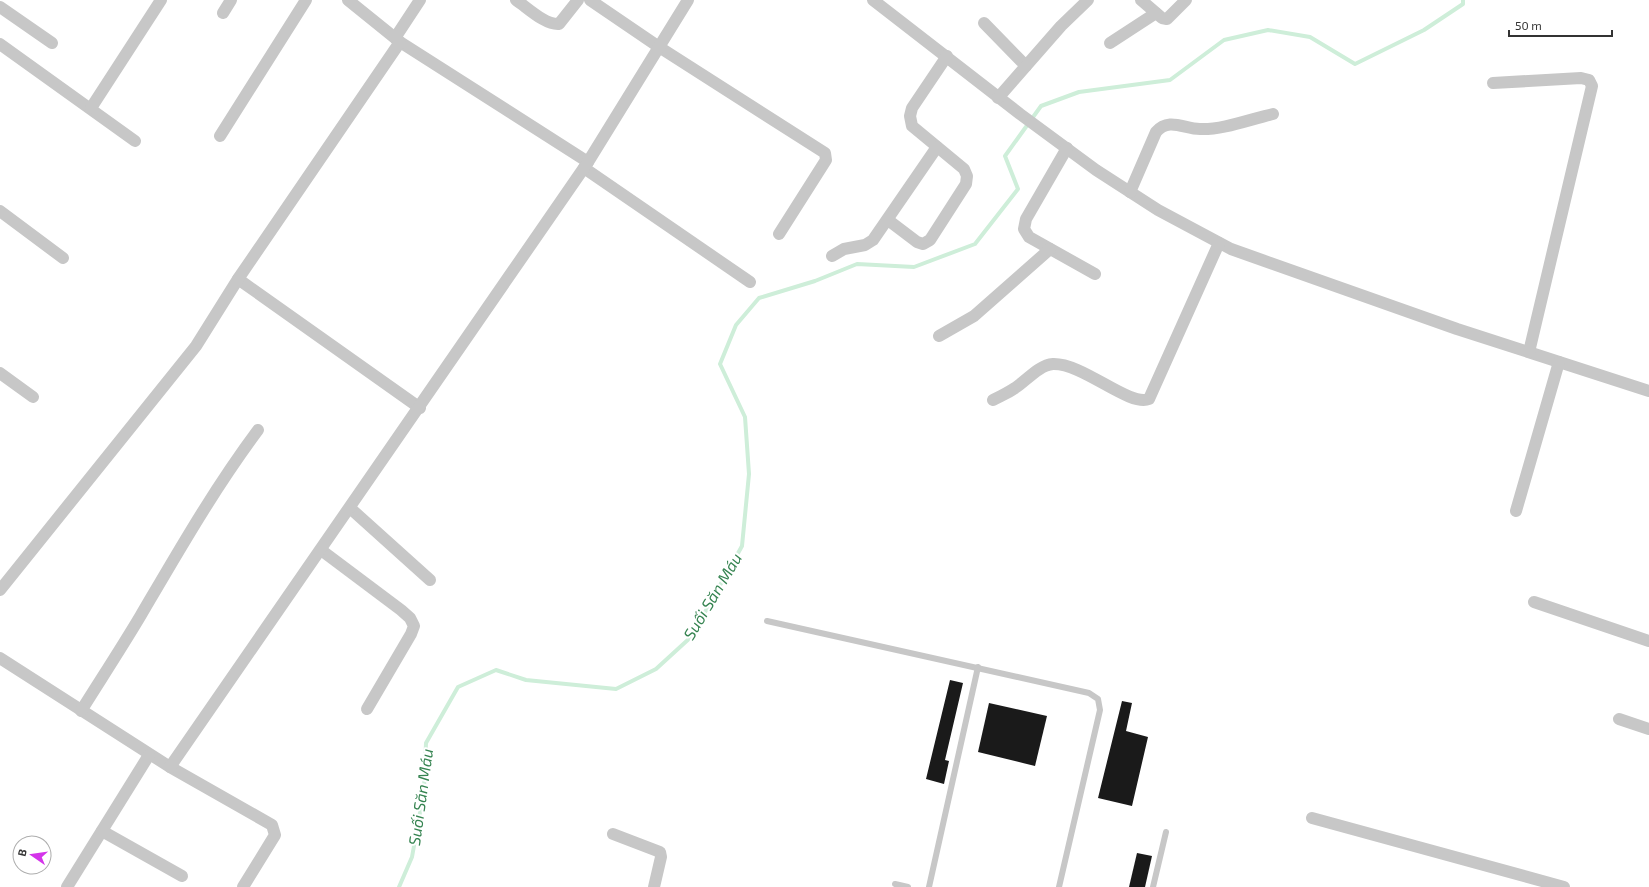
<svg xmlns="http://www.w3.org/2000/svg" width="1649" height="887" font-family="'Exo 2',sans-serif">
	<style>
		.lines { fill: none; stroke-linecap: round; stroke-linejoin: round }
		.stream { stroke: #ceeed9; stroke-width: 4 }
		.building { fill: #1a1a1a }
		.service { stroke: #c7c7c7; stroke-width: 6 }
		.minor { stroke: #c7c7c7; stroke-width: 12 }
		.labels { text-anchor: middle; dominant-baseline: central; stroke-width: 4; stroke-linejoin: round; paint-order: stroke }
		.water-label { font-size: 16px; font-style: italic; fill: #368451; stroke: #fff }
	</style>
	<rect width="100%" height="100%" fill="#fff"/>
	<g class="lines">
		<!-- stream -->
		<polyline class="stream" points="399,887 412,857 424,790 426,743 458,687 496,670 526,680 616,689 656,669 691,637 742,546 749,474 745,417 720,364 736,325 759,298 815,281 857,264 914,267 975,244 1018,189 1005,156 1041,106 1079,92 1170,80 1224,40 1268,30 1310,37 1355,64 1424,30 1463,4 1463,0"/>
	</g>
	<!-- building -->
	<g class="building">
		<polygon points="950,680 963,683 945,760 949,761 944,784 926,779"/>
		<polygon points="1122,701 1132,703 1126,731 1148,737 1132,806 1098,798"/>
		<polygon points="989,703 1047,716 1035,766 978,752"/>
		<polygon points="1137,853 1152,856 1145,887 1129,887"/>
	</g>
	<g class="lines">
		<!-- service -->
		<g class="service">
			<polyline points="767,621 1089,693 1098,699 1100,710 1059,887"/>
			<polyline points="895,884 908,887"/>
			<polyline points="929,887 978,667"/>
			<polyline points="1153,887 1166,832"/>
		</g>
		<!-- minor -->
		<g class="minor">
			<polyline points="348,0 400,42 588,162"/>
			<path d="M 516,0 C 528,8 545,25 559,24 L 578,0"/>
			<polyline points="590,0 659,47 825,153 826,160 779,234"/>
			<polyline points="873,0 1020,114 1096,170 1158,210 1231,249 1457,329 1649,391"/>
			<polyline points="1141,0 1162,18 1167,19 1186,0"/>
			<polyline points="0,7 52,43"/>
			<polyline points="223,13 231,0"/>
			<polyline points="984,23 1026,66"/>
			<polyline points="395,38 420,0"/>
			<polyline points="1110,43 1156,13"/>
			<polyline points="0,44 135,141"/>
			<polyline points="1493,83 1581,78 1589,80 1592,86 1529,352"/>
			<polyline points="998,98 1061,26 1088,0"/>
			<polyline points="91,108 161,0"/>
			<polyline points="220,136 306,0"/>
			<polyline points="1067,148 1026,219 1024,229 1029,237 1095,274"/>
			<polyline points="584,168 750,282"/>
			<path d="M 1130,192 L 1156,132 C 1169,117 1184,129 1200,129 C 1222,130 1251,119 1273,114"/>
			<polyline points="0,211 63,258"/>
			<polyline points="888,220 917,242 923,244 930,240 966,184 967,176 964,169 912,126 910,116 912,108 947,56"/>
			<polyline points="832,256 844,249 865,245 873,240 937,147"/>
			<polyline points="238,279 420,408"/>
			<polyline points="939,336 974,316 1050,249"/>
			<polyline points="0,373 33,397"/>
			<path d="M 993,400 C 1000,396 1008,393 1015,388 C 1026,381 1039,365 1053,364 C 1083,363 1129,407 1149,399 L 1219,243"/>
			<polyline points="350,508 430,580"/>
			<polyline points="1516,511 1559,362"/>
			<polyline points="321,550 401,610 410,618 414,626 411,634 367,709"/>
			<polyline points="0,590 196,346 238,279 400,42"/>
			<polyline points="1534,602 1649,641"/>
			<polyline points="0,658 170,767 272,825 275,835 243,887"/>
			<path d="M 81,711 C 101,679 122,647 141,615 C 178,552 214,489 258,430"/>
			<polyline points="1619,719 1649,729"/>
			<polyline points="170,767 588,162 688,0"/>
			<polyline points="1312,818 1564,887"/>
			<polyline points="102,831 182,876"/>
			<polyline points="613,834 660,852 661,857 654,887"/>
			<polyline points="67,887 149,755"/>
		</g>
	</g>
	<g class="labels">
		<!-- water labels -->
		<g class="water-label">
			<text transform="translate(712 596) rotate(-59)">Suối Săn Máu</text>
			<text transform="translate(420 797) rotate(-82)">Suối Săn Máu</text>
		</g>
	</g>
	<!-- north arrow -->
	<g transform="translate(32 855) rotate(283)"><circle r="19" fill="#ffffff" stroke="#adadad"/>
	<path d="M0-3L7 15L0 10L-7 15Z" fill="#d434ea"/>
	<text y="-6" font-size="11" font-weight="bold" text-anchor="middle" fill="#333333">B</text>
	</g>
	<!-- scale -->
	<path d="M1509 30v6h103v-6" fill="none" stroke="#333333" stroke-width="2"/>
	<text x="1515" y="30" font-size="12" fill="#333333" stroke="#ffffff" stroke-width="3" paint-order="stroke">50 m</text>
</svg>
